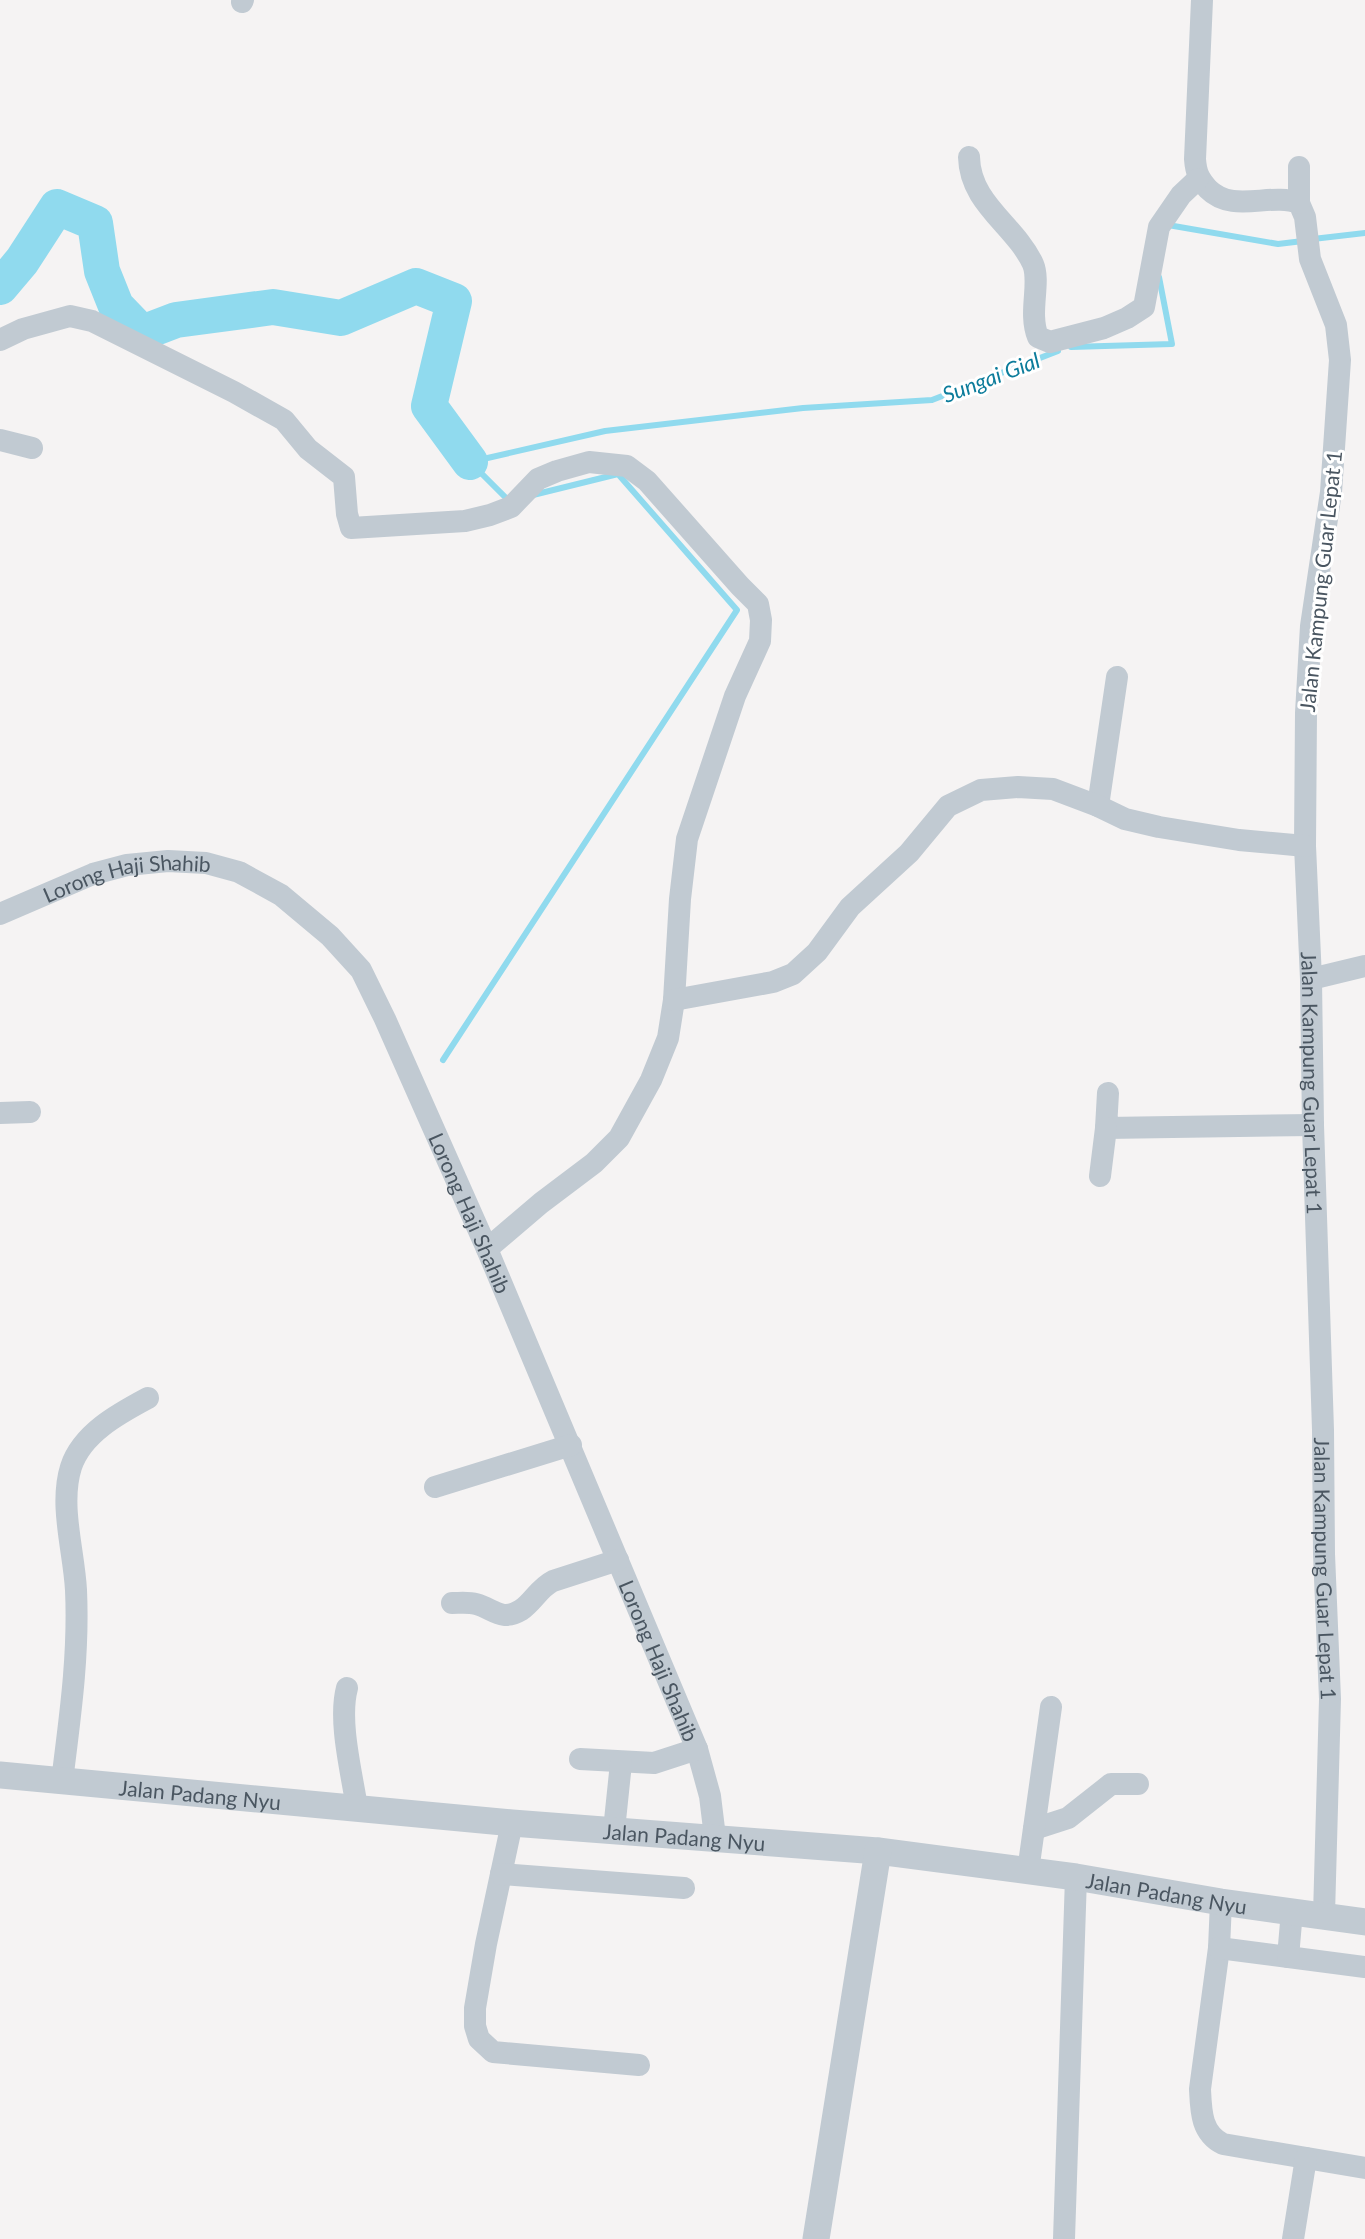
<svg xmlns="http://www.w3.org/2000/svg" width="1365" height="2239" font-family="Lato,sans-serif">
	<style>
		.lines { fill: none; stroke-linecap: round; stroke-linejoin: round }
		.stream { stroke: #90daee; stroke-width: 6 }
		.river { stroke: #90daee; stroke-width: 36 }
		.minor { stroke: #c1cad2; stroke-width: 22 }
		.tertiary { stroke: #c1cad2; stroke-width: 27 }
		.labels { text-anchor: middle; dominant-baseline: central; stroke-width: 6; stroke-linejoin: round; paint-order: stroke }
		.street-label { font-size: 21px; fill: #4a5661; stroke: #fff }
		.water-label { font-size: 22px; font-style: italic; fill: #0c7c9b; stroke: #fff }
	</style>
	<rect width="100%" height="100%" fill="#f5f3f3"/>
	<g class="lines">
		<!-- stream -->
		<g class="stream">
			<polyline points="1168,225 1278,244 1303,241"/>
			<polyline points="1313,239 1365,233"/>
			<polyline points="1071,347 1172,344 1159,277"/>
			<polyline points="470,462 605,431 803,408 932,400 1058,351"/>
			<polyline points="470,462 509,501"/>
			<polyline points="443,1060 737,610 618,474 533,495"/>
		</g>
		<!-- river -->
		<polyline class="river" points="0,287 22,261 57,207 95,223 102,271 116,306 142,333 176,320 273,307 341,318 416,286 454,301 429,406 470,462"/>
		<!-- minor -->
		<g class="minor">
			<path id="s1" d="M 1202,0 L 1195,159 C 1196,173 1199,179 1208,189 C 1233,214 1270,192 1299,203 L 1305,217 L 1310,259 L 1336,325 L 1340,360 L 1331,492 L 1311,626 L 1306,713 L 1305,846 L 1311,979 L 1313,1125 L 1323,1430 L 1324,1554 L 1330,1699 L 1324,1915"/>
			<polyline points="242,2 243,0"/>
			<path d="M 969,157 C 970,204 1015,225 1033,264 C 1041,283 1028,312 1038,337 L 1050,342 L 1104,328 L 1127,318 L 1144,307 L 1159,227 L 1181,195 L 1198,179"/>
			<polyline points="1299,167 1299,203"/>
			<polyline points="0,340 23,329 70,316 92,321 234,392 284,420 308,449 344,477 347,514 351,528 465,521 490,515 511,507 538,479 557,471 589,462 627,466 647,481 740,586 758,604 761,620 760,641 735,696 687,839 680,899 674,1000 668,1038 651,1080 619,1138 594,1163 541,1203 487,1249"/>
			<polyline points="0,440 32,448"/>
			<polyline points="1098,806 1117,677"/>
			<path id="s2" d="M 0,914 L 93,874 L 127,865 L 168,861 L 206,863 L 239,872 L 281,895 L 330,936 L 361,970 L 385,1019 L 487,1249 L 697,1749 L 710,1796 L 715,1837"/>
			<polyline points="1311,979 1365,966"/>
			<polyline points="674,1000 773,982 793,974 817,952 850,907 909,853 948,806 981,790 1018,787 1053,789 1098,806 1125,819 1159,827 1239,840 1305,846"/>
			<polyline points="1108,1093 1106,1128 1313,1125"/>
			<polyline points="0,1113 30,1112"/>
			<polyline points="1100,1176 1106,1128"/>
			<polyline points="435,1487 571,1445"/>
			<path d="M 452,1603 C 460,1603 469,1602 476,1604 C 494,1609 501,1622 521,1610 C 533,1602 539,1588 553,1581 L 618,1560"/>
			<path d="M 347,1688 C 338,1721 352,1774 357,1808"/>
			<polyline points="580,1759 654,1763 697,1749"/>
			<path d="M 62,1781 C 70,1717 79,1655 76,1590 C 74,1551 59,1505 71,1467 C 82,1433 120,1413 148,1398"/>
			<polyline points="512,1823 486,1944 475,2008 475,2026 479,2039 493,2052 639,2065"/>
			<polyline points="1034,1829 1068,1818 1111,1784 1138,1784"/>
			<polyline points="614,1830 621,1763"/>
			<polyline points="1028,1871 1051,1707"/>
			<polyline points="501,1874 684,1888"/>
			<path d="M 1221,1902 L 1219,1948 L 1200,2089 C 1201,2111 1201,2133 1223,2144 L 1365,2168"/>
			<polyline points="1219,1948 1365,1967"/>
			<polyline points="1288,1957 1292,1911"/>
			<polyline points="1064,2239 1076,1877"/>
			<polyline points="1293,2239 1306,2158"/>
		</g>
		<!-- tertiary -->
		<g class="tertiary">
			<path id="s3" d="M 0,1775 L 512,1823 L 878,1851 L 1076,1877 L 1221,1902 L 1365,1922"/>
			<polyline points="816,2239 878,1851"/>
		</g>
	</g>
	<g class="labels">
		<!-- street labels -->
		<g class="street-label">
			<text transform="translate(1320 581) rotate(-84)">Jalan Kampung Guar Lepat 1</text>
			<text stroke="none"><textPath href="#s2" startOffset="134">Lorong Haji Shahib</textPath></text>
			<text stroke="none"><textPath href="#s1" startOffset="1176">Jalan Kampung Guar Lepat 1</textPath></text>
			<text stroke="none"><textPath href="#s2" startOffset="674">Lorong Haji Shahib</textPath></text>
			<text stroke="none"><textPath href="#s1" startOffset="1662">Jalan Kampung Guar Lepat 1</textPath></text>
			<text stroke="none"><textPath href="#s2" startOffset="1160">Lorong Haji Shahib</textPath></text>
			<text stroke="none"><textPath href="#s3" startOffset="201">Jalan Padang Nyu</textPath></text>
			<text stroke="none"><textPath href="#s3" startOffset="687">Jalan Padang Nyu</textPath></text>
			<text stroke="none"><textPath href="#s3" startOffset="1173">Jalan Padang Nyu</textPath></text>
		</g>
		<!-- water labels -->
		<g class="water-label">
			<text transform="translate(991 377) rotate(-21)">Sungai Gial</text>
		</g>
	</g>
</svg>
